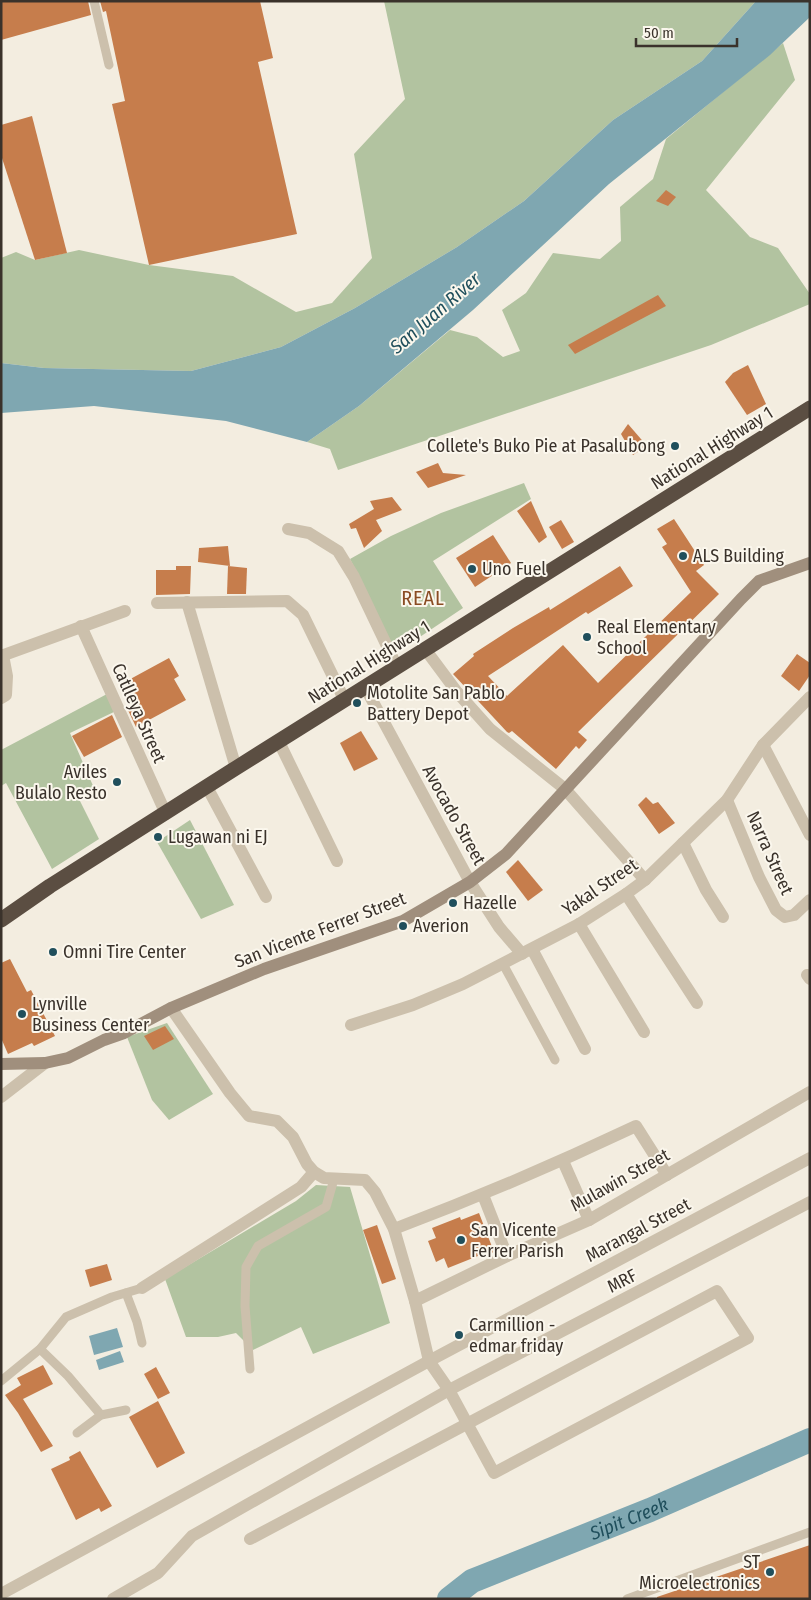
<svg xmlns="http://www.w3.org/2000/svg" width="811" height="1600" font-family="'Fira Sans Condensed',sans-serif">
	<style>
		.green { fill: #b2c3a0 }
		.water { fill: #7fa7b1 }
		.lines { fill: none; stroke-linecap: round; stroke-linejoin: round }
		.river { stroke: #7fa7b1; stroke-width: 24 }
		.building { fill: #c67d4c }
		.lane { stroke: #ccc0ac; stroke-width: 9 }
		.street { stroke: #ccc0ac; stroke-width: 12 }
		.secondary { stroke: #a08f7d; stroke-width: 12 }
		.highway { stroke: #5b4e42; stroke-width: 15 }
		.poi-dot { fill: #204f5c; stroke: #fbf7ed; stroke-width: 2 }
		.labels { text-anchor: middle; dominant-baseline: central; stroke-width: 4; stroke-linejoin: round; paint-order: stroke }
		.poi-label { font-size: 18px; fill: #3a322b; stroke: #fbf7ed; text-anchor: start }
		.street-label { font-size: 18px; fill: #3a322b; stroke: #fbf7ed }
		.water-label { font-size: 19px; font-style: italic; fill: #204f5c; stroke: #fbf7ed }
		.quarter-label { font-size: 20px; letter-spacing: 1px; fill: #8a4c23; stroke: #fbf7ed }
	</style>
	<rect width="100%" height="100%" fill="#f3ede0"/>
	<!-- green -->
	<g class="green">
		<polygon points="384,1 756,1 702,61 613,120 524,201 457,247 355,308 281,347 191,371 44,368 1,363 1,258 16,252 35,260 79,250 149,265 233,276 296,312 332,303 372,258 354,154 405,99"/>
		<polygon points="783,43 795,80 706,190 750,237 778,248 810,294 810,304 711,345 338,470 330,449 307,442 359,406 450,330 477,337 503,357 520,351 502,310 526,293 553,253 600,259 621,241 620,207 653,179 666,139"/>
		<polygon points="524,483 531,499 433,561 463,608 396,653 350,559 391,536 441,513"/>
		<polygon points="107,694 116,711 70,733 94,788 79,799 99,839 52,869 6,783 1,786 1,750"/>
		<polygon points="190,820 234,905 201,919 157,842"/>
		<polygon points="167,1023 213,1094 169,1120 152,1100 127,1037"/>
		<polygon points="316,1185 350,1187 390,1323 313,1354 301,1327 253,1350 236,1333 218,1337 186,1337 165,1279 296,1201"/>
	</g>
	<!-- water -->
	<g class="water">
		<polygon points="756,1 810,1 810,17 770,55 609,184 473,310 359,406 307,442 226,421 94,406 1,413 1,363 44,368 191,371 281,347 355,308 457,247 524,201 613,120 702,61"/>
		<polygon points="117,1328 123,1347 94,1355 89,1336"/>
		<polygon points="120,1351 124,1362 99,1370 96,1360"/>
	</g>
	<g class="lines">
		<!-- river -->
		<path class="river" id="s1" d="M 449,1599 L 472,1581 L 650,1510 L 810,1440"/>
	</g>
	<!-- building -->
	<g class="building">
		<polygon points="1,1 88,1 91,15 1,40"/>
		<polygon points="100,1 260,1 273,58 258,62 297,234 149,265 112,104 125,101 106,11 103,12"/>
		<polygon points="32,116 67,253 35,260 1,155 1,125"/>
		<polygon points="666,190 676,197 668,206 656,201"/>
		<polygon points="658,295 666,306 575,354 568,345"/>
		<polygon points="748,365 766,404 747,415 725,382 733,373"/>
		<polygon points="628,424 647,446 633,455 621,434"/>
		<polygon points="438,463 443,473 466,475 428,488 416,472"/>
		<polygon points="392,497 402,510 376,520 382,531 364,548 356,528 351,529 349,524 374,509 370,501"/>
		<polygon points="531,501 547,537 539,543 517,511"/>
		<polygon points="674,519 704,565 696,571 719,594 578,732 587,740 579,749 576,746 556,769 512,731 509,733 507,732 453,674 474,656 473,654 513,628 549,607 550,610 620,566 633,586 588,614 586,612 488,676 507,696 563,645 598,683 691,592 662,547 667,544 657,529"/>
		<polygon points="561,520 574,542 562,549 549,527"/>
		<polygon points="493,535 511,563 475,587 456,558"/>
		<polygon points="228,546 230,566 198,562 199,548"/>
		<polygon points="176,566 191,566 190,594 156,595 156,570 176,570"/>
		<polygon points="228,566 247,568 246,594 227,594"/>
		<polygon points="797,654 810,663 810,675 799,691 781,676"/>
		<polygon points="169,658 179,676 174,679 186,700 136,727 127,708 135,704 123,683"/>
		<polygon points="112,715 122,737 84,757 72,736"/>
		<polygon points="361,731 378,759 354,771 340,743"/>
		<polygon points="646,797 653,804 658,802 675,823 659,834 638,805"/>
		<polygon points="518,860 543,890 528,901 506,872"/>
		<polygon points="10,959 27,992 31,990 55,1036 34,1046 32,1043 8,1054 1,1038 1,963"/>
		<polygon points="165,1026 174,1039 153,1050 144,1036"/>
		<polygon points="479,1213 494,1252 484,1256 483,1254 448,1268 444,1258 436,1262 428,1241 436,1238 432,1228 460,1217 461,1220"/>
		<polygon points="377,1225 396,1279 382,1284 363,1230"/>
		<polygon points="107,1264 112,1280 90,1287 85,1270"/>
		<polygon points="43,1365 53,1384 23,1399 53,1446 41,1452 18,1413 5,1395 21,1385 17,1378"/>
		<polygon points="156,1367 170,1393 158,1399 144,1374"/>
		<polygon points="158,1401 185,1453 157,1468 129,1417"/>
		<polygon points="80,1451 112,1506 101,1512 99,1508 76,1520 51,1469 70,1460 69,1457"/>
		<polygon points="810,1545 810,1599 657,1599 657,1597"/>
	</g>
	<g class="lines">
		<!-- lane -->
		<g class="lane">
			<polyline points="94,1 109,65"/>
			<polyline points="503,964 555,1060"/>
			<polyline points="126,1293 137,1322 142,1343"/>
			<polyline points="40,1349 68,1376 101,1415"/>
			<polyline points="250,1369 245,1306 246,1267 258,1246 326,1207 334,1179"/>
			<polyline points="1,1381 40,1349 66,1317 112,1297 142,1288"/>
			<polyline points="77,1433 101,1415 126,1410"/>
			<polyline points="627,1599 810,1532"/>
		</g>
		<!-- street -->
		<g class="street">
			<polyline points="288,529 309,533 338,551 354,577 397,667"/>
			<polyline points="187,602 236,768"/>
			<polyline points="157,603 287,601 303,615 344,699"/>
			<polyline points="81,626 166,814"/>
			<polyline points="425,649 457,692 490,729 565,789 645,880"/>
			<polyline points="1,656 125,611"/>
			<polyline points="365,687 470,882 499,927 522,954"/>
			<polyline points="1,698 6,695 7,676 3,655"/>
			<polyline points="279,742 337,861"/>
			<polyline points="763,745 810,835"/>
			<polyline points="207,787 266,897"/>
			<polyline points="727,800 759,877 776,910 785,917 794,915 810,900"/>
			<polyline points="683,843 706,890 723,917"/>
			<polyline points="626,894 697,1003"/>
			<polyline points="579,924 644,1032"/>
			<polyline points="532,949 585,1049"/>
			<polyline points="807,975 810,979"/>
			<polyline points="171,1008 230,1093 249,1116 277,1121 293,1137 307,1164 314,1172 324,1178 365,1180 375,1192 394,1229 415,1301 429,1361 449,1390 494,1473 748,1338 717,1291 250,1539"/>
			<polyline points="351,1025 413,1005 463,984 579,924 626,894 645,880 727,800 763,745 810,697"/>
			<polyline points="1,1097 45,1063"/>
			<polyline points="563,1161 589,1220"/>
			<polyline points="483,1195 507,1256"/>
			<path d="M 394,1229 C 476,1198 556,1164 636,1126 L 667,1175"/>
			<polyline points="142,1288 301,1187 314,1172"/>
			<polyline points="415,1301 507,1256 589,1220 810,1092"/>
			<polyline points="1,1594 429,1361 810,1158"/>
			<polyline points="113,1599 158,1573 192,1536 449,1390 810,1202"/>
		</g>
		<!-- secondary -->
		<polyline class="secondary" points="1,1064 45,1063 68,1058 104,1040 124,1033 171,1008 264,969 403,921 470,882 506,854 741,599 759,581 810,563"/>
		<!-- highway -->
		<polyline class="highway" points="1,920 50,886 236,768 810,408"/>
	</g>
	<!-- markers -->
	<g class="poi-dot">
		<circle cx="675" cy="446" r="5"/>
		<circle cx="683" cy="556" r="5"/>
		<circle cx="472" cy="569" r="5"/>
		<circle cx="587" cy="637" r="5"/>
		<circle cx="357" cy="703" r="5"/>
		<circle cx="117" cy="782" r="5"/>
		<circle cx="158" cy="837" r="5"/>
		<circle cx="453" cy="903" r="5"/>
		<circle cx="403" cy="926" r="5"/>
		<circle cx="53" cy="952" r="5"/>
		<circle cx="22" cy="1014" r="5"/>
		<circle cx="461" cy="1240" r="5"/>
		<circle cx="459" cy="1335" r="5"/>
		<circle cx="770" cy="1572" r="5"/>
	</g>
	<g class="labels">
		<!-- poi labels -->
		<g class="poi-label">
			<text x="665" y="446" text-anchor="end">Collete's Buko Pie at Pasalubong</text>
			<text x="693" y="556">ALS Building</text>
			<text x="482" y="569">Uno Fuel</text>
			<text x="597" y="627">Real Elementary<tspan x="597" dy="21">School</tspan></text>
			<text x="367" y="693">Motolite San Pablo<tspan x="367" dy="21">Battery Depot</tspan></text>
			<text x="107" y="772" text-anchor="end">Aviles<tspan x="107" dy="21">Bulalo Resto</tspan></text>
			<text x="168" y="837">Lugawan ni EJ</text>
			<text x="463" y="903">Hazelle</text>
			<text x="413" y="926">Averion</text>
			<text x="63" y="952">Omni Tire Center</text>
			<text x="32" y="1004">Lynville<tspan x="32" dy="21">Business Center</tspan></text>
			<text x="471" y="1230">San Vicente<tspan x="471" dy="21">Ferrer Parish</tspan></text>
			<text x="469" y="1325">Carmillion -<tspan x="469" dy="21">edmar friday</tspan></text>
			<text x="760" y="1562" text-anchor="end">ST<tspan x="760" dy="21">Microelectronics</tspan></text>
		</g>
		<!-- street labels -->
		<g class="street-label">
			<text transform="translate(712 448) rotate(-32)">National Highway 1</text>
			<text transform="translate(369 662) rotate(-32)">National Highway 1</text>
			<text transform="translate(139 713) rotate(66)">Catlleya Street</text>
			<text transform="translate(454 815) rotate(61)">Avocado Street</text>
			<text transform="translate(770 853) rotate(66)">Narra Street</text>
			<text transform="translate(600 887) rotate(-34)">Yakal Street</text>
			<text transform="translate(320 930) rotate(-21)">San Vicente Ferrer Street</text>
			<text transform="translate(620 1180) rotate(-29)">Mulawin Street</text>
			<text transform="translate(638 1230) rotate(-28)">Marangal Street</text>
			<text transform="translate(622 1281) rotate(-27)">MRF</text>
		</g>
		<!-- water labels -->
		<g class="water-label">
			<text transform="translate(435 313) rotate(-41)">San Juan River</text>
			<text stroke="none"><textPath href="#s1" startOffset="198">Sipit Creek</textPath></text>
		</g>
		<!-- quarter labels -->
		<g class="quarter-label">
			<text x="423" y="598">REAL</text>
		</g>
	</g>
	<!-- border -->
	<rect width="811" height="1600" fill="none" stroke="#3a322b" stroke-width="5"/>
	<!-- scale -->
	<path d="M636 38v8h101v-8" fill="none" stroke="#3a322b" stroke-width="2.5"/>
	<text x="644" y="38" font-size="15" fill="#3a322b" stroke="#fbf7ed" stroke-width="4" paint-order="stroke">50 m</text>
</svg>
